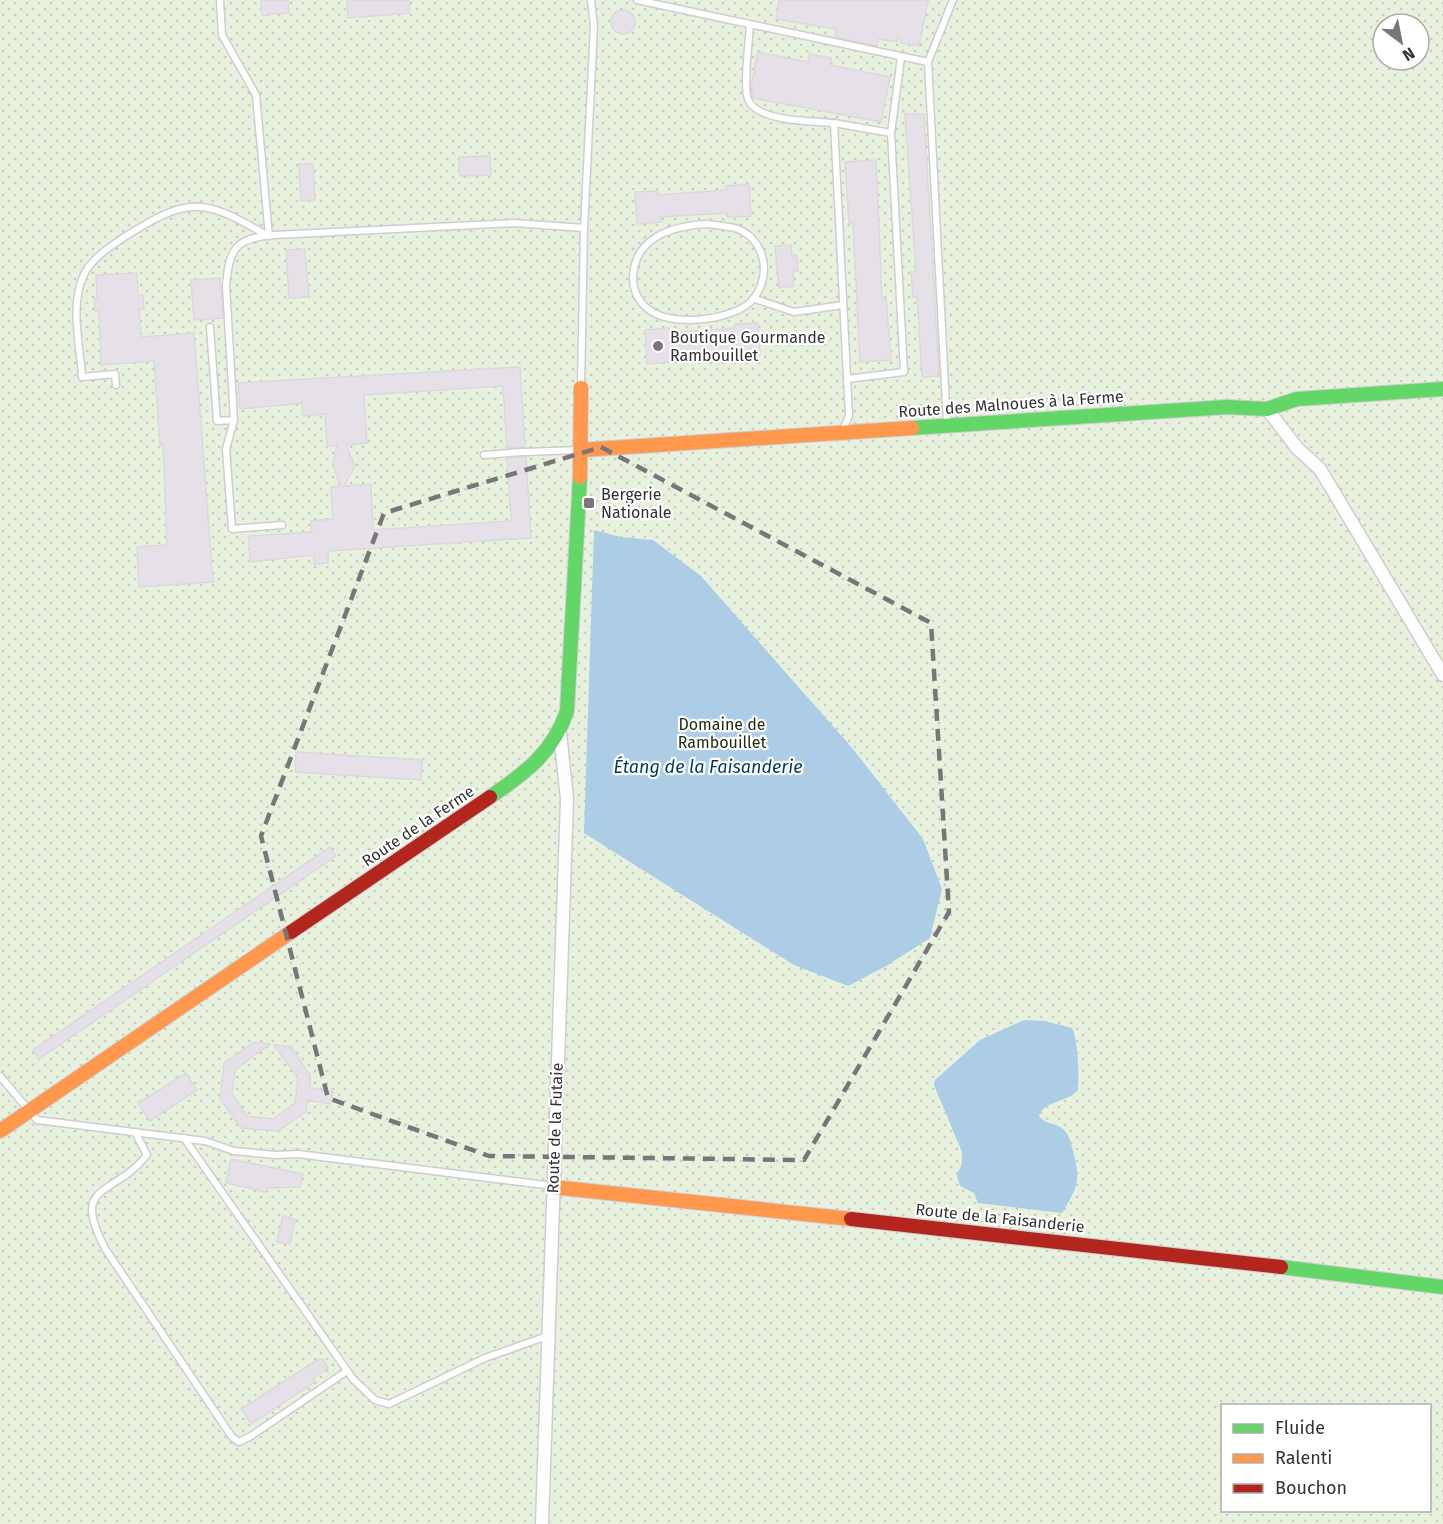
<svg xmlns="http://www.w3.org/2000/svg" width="1443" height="1524" font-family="'Fira Sans',sans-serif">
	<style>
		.park { fill: url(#park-dots); fill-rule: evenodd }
		.water { fill: #adcde7 }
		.building { fill: #e6e0e9; stroke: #dbd9dc; stroke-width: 1.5 }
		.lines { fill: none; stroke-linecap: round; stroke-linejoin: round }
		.lane-casing { stroke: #cfcdd0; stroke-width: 9 }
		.street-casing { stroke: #cfcdd0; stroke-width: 15 }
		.fast-casing { stroke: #cfcdd0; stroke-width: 16 }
		.slow-casing { stroke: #cfcdd0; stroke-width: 16 }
		.jam-casing { stroke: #cfcdd0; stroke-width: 16 }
		.lane { stroke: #fefefe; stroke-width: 6 }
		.street { stroke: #fefefe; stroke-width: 12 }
		.fast { stroke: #63d668; stroke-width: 14 }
		.slow { stroke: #ff974d; stroke-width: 14 }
		.jam { stroke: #b3261e; stroke-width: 14 }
		.marked { fill: none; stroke: #78767a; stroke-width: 4.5; stroke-dasharray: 12 8; stroke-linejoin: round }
		.poi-dot { fill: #78767a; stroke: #fff; stroke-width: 2 }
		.labels { text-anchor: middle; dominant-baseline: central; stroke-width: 4.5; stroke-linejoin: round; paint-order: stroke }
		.poi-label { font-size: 16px; fill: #333134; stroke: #fff; text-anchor: start }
		.street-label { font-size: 16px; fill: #333134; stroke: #fff }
		.park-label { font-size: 16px; fill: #202f0b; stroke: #fff }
		.water-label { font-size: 18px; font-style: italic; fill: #003b5d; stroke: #fff }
	</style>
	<defs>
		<pattern id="park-dots" width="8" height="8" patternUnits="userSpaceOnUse" patternTransform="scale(1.5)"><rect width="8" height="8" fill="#e7f1de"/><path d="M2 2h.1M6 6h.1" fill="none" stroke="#c7cfbf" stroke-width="1.8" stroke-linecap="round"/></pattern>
	</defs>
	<rect width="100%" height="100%" fill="#f9f7fb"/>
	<!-- park -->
	<path class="park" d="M 0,0 L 1443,0 L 1443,1524 L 0,1524 ZM 1383,24 L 1419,24 L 1419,60 L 1383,60 ZM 1222,1406 L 1430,1406 L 1430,1510 L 1222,1510 Z"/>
	<!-- water -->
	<g class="water">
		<polygon points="594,530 621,537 653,540 701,576 853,749 923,839 942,889 930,938 886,966 848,986 794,965 584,833"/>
		<path d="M 1024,1020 L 1045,1021 L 1072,1028 C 1078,1038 1080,1080 1077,1091 C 1065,1103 1046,1100 1039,1115 C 1044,1125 1055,1122 1063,1129 C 1069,1134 1071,1143 1073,1151 C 1081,1181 1078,1186 1062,1213 L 978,1203 L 974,1193 L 960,1186 L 957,1176 L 962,1163 L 962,1152 L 934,1085 L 935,1080 L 980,1040 Z"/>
	</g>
	<!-- building -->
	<g class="building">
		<polygon points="261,0 288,0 289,13 262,15"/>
		<polygon points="347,0 409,0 410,13 348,18"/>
		<polygon points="779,0 928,0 919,46 901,43 900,36 898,36 897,42 878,39 877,46 835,37 836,29 776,19"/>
		<circle cx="623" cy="22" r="12"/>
		<polygon points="758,52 808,62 809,54 831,58 830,65 890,77 881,122 753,98 751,87"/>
		<polygon points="905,114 924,114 939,376 922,377 917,297 913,297 911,272 916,272"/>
		<polygon points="490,156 491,175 460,176 459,157"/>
		<polygon points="876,160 882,299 886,298 891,360 860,362 853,223 849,223 845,162"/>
		<polygon points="299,164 313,164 315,200 301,201"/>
		<polygon points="749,184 751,216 727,217 727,213 660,217 661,222 637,224 635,192 658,191 658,195 726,190 726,186"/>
		<polygon points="791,245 792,256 797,256 798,271 793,272 794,286 779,288 775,246"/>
		<polygon points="305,249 309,297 289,298 286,250"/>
		<polygon points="137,273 138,295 143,295 144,309 139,309 141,337 194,333 213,582 139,587 137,547 167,545 163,444 160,445 154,361 101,365 99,311 95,311 94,298 97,298 96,275"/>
		<polygon points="220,278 223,318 194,320 191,280"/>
		<polygon points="758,323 760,355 737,356 737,352 670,357 671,362 647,364 645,330 669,328 669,333 735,328 735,324"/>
		<polygon points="520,367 525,447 507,448 503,386 364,395 367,443 346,445 355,466 344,486 371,484 373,530 511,521 507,458 526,457 531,538 328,551 328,563 314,564 314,555 250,562 249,536 312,532 311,521 333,519 331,487 340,486 333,464 337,445 327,446 325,414 303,416 302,403 240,409 238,383"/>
		<polygon points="296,752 422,760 421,780 295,772"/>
		<polygon points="330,847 336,856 39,1059 33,1050"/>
		<polygon points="254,1042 270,1044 235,1070 232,1094 247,1116 273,1119 295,1103 298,1078 274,1045 291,1047 310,1075 310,1088 333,1092 330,1104 307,1100 306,1112 278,1131 241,1128 220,1099 224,1063"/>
		<polygon points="186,1073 197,1090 150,1121 138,1103"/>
		<polygon points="231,1159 303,1174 300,1187 267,1188 266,1192 226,1183"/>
		<polygon points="283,1215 295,1220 290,1244 277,1242"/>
		<polygon points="323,1359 328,1368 313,1379 315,1382 251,1424 241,1409 317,1360"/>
	</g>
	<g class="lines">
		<defs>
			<g id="lane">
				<polyline points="220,0 222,35 256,95 269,236"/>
				<polyline points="637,0 928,62"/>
				<path d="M 750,25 C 749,40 743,88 748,99 C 756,122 813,121 834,123 L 849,416 L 843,429"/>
				<polyline points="834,123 891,133"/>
				<path d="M 706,224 C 716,225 728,226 738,229 C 769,242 772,284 748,304 C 727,321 669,327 648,309 C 638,301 633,289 633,277 C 635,237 672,226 706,224 Z"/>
				<polyline points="755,299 794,312 843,305"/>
				<polyline points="210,327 217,421 234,420"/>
				<polyline points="847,379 904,372 891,133 901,57"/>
				<path d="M 116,385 L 115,374 L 82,377 C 80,346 70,306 83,277 C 90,259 111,246 126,236 C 190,196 203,198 268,236"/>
				<polyline points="581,386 584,228 594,26 591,0"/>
				<polyline points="947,424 928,62 953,0"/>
				<polyline points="525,452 580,450"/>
				<polyline points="484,455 522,452"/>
				<path d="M 282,525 L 232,529 L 226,449 L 234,420 L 226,286 C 229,248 236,238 274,235 L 514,223 L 584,228"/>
				<polyline points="0,1076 37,1120 205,1141 234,1151 276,1155 298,1154 553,1186"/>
				<path d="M 135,1132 L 147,1155 C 113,1198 69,1181 106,1250 L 232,1437 L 239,1442 L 251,1436 L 347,1371"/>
				<polyline points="184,1138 353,1379 375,1400 389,1404 485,1358 550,1335"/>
			</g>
			<g id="street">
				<polyline points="1267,409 1297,448 1320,469 1443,675"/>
				<polyline points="542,1524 567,799 560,733"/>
			</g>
			<g id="fast">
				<polyline points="912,428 1227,407 1267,409 1297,399 1443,389"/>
				<path d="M 490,797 C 525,773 553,753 567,711 L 580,477"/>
				<polyline points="1281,1267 1443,1287"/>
			</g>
			<g id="slow">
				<polyline points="581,450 912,428"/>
				<polyline points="580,477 581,388"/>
				<polyline points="0,1131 291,932"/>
				<polyline points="553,1187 851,1219"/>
			</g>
			<g id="jam">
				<polyline points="291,932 490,797"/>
				<polyline points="851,1219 1281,1267"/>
			</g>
		</defs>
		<!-- lane casing -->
		<use href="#lane" class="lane-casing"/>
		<!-- street casing -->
		<use href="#street" class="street-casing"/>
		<!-- fast casing -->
		<use href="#fast" class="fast-casing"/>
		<!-- slow casing -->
		<use href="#slow" class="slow-casing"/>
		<!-- jam casing -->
		<use href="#jam" class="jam-casing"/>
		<!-- lane -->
		<use href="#lane" class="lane"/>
		<!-- street -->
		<use href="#street" class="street"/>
		<!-- fast -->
		<use href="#fast" class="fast"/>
		<!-- slow -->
		<use href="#slow" class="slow"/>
		<!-- jam -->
		<use href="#jam" class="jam"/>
	</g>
	<!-- marked area -->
	<path class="marked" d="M 601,447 L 931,623 L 949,912 L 804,1160 L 489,1156 L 328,1098 L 261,836 L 384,513 Z"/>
	<!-- markers -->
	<g class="poi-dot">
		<circle cx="658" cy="346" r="6"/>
		<rect x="583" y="497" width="12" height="12" rx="3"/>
	</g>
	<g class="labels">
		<!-- poi labels -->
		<g class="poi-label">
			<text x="670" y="337">Boutique Gourmande<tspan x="670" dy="18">Rambouillet</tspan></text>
			<text x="601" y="494">Bergerie<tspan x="601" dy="18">Nationale</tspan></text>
		</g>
		<!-- street labels -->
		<g class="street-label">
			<text transform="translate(1011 404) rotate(-4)">Route des Malnoues à la Ferme</text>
			<text transform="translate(418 826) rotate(-34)">Route de la Ferme</text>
			<text transform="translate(555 1128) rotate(-88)">Route de la Futaie</text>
			<text transform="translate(1000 1218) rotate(6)">Route de la Faisanderie</text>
		</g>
		<!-- park labels -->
		<g class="park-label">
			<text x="722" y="724">Domaine de<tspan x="722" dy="18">Rambouillet</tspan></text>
		</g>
		<!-- water labels -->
		<g class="water-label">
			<text x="708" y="767">Étang de la Faisanderie</text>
		</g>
	</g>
	<!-- legend -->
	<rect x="1221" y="1404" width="210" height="108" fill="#ffffff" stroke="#adadae" stroke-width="1.5"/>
	<rect x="1233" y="1424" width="30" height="9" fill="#63d668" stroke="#adadae" stroke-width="1.5"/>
	<text x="1275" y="1434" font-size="18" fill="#333134">Fluide</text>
	<rect x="1233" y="1454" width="30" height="9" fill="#ff974d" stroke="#adadae" stroke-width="1.5"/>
	<text x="1275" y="1464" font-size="18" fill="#333134">Ralenti</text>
	<rect x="1233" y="1484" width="30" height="9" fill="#b3261e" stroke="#adadae" stroke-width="1.5"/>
	<text x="1275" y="1494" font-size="18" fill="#333134">Bouchon</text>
	<!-- north arrow -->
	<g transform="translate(1401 42) rotate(148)"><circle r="28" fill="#ffffff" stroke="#adadae" stroke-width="1.5"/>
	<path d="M0-4.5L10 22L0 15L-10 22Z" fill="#78767a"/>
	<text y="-9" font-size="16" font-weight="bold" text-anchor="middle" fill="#333134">N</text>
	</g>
</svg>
